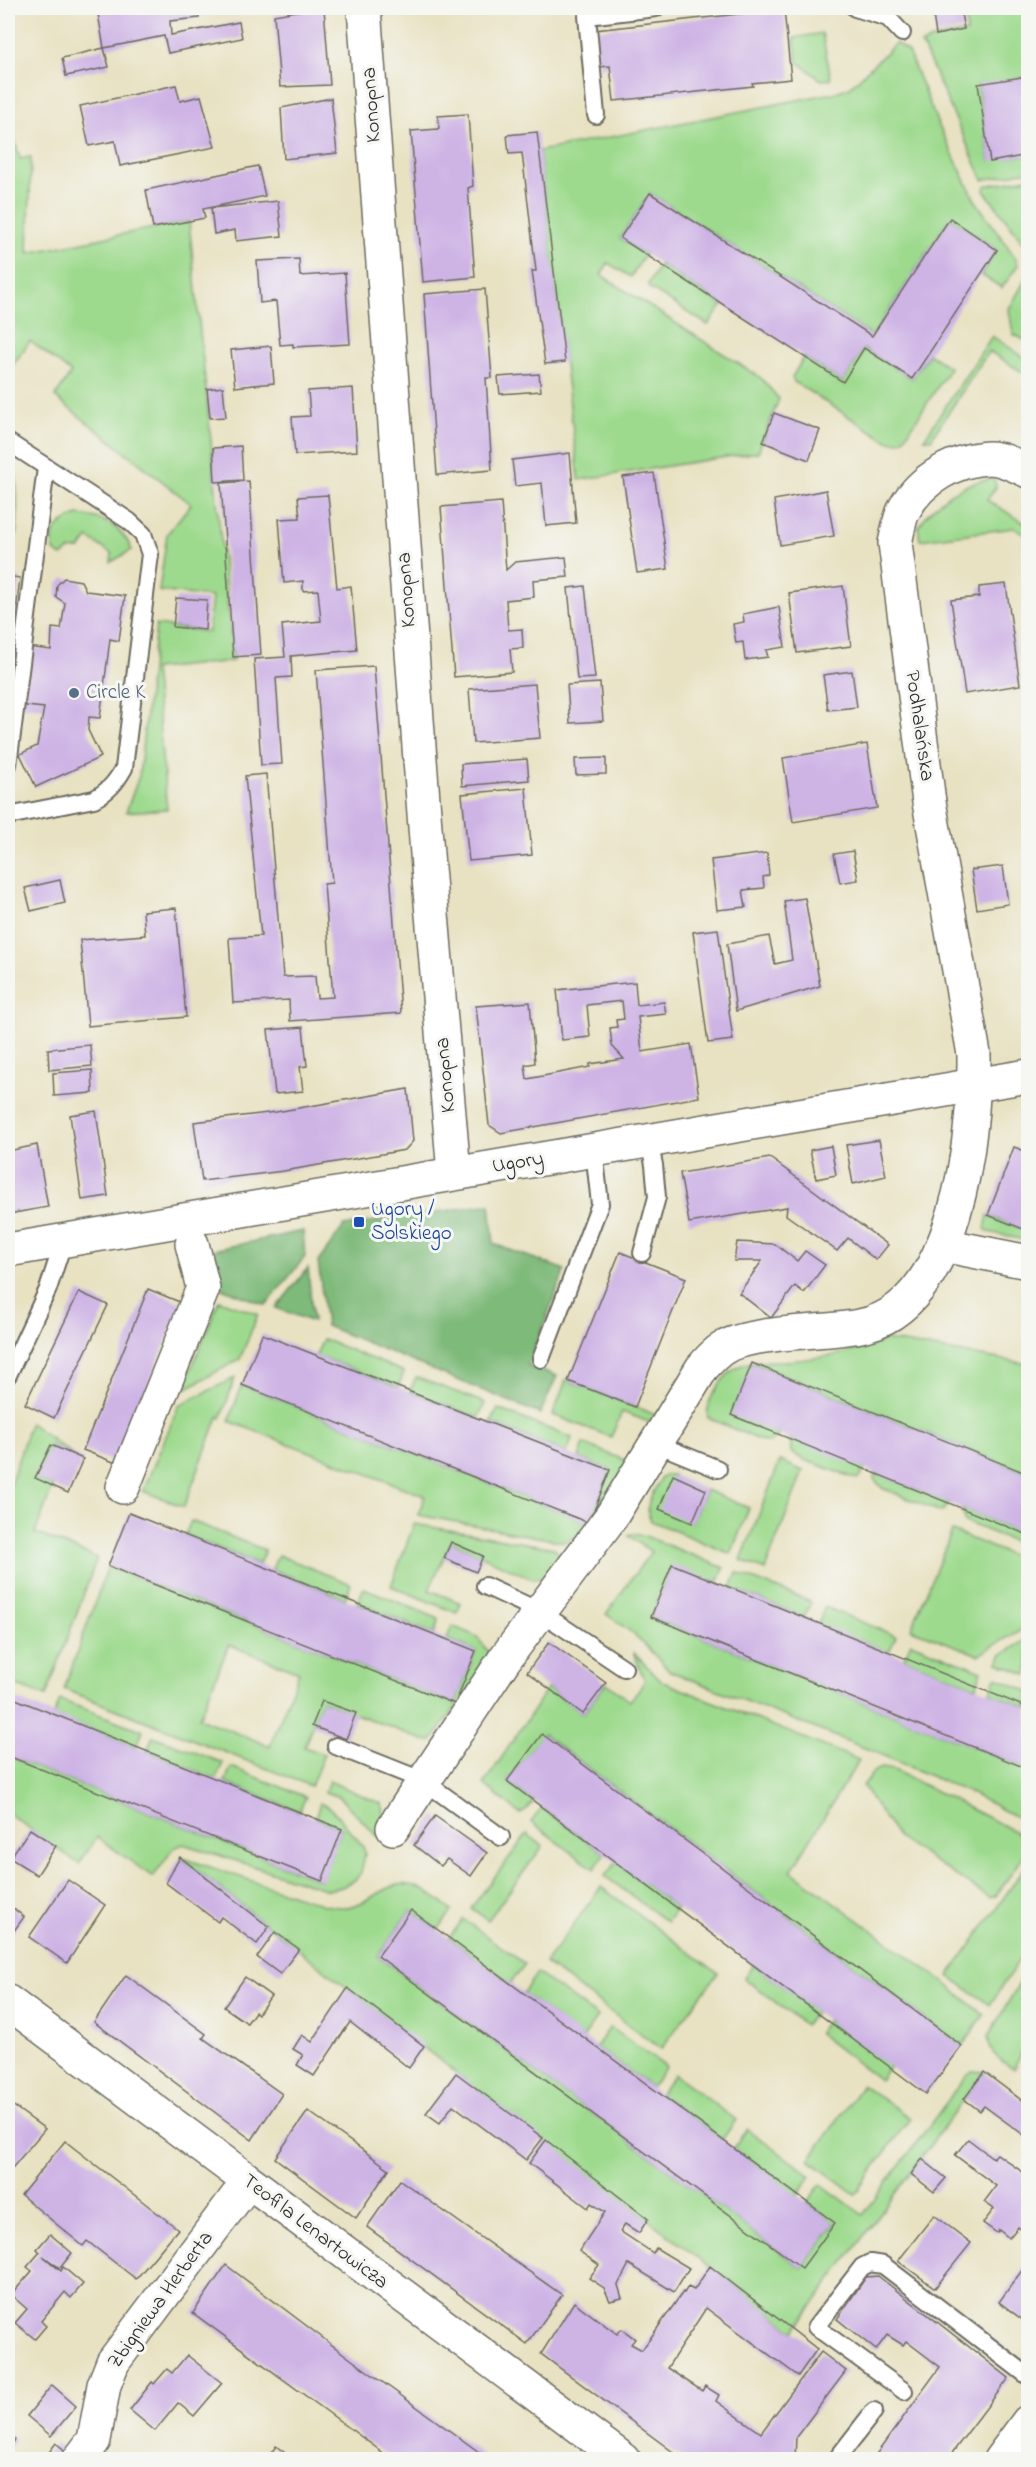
<svg xmlns="http://www.w3.org/2000/svg" width="1036" height="2467" font-family="'Indie Flower',sans-serif">
	<style>
		.green { fill: #9eda8e; stroke: #64825c; stroke-width: 1.5; fill-rule: evenodd }
		.forest { fill: #7eba79; stroke: #547252; stroke-width: 1.5 }
		.building { fill: #ceb3e5 }
		.lines { fill: none; stroke-linecap: round; stroke-linejoin: round }
		.lane-casing { stroke: #6d6b60; stroke-width: 20 }
		.street-casing { stroke: #6d6b60; stroke-width: 36 }
		.lane { stroke: #fff; stroke-width: 16 }
		.street { stroke: #fff; stroke-width: 33 }
		.service-dot { fill: #5c6f8a; stroke: #f6f6f2; stroke-width: 2 }
		.transit-dot { fill: #1a4fb4; stroke: #f6f6f2; stroke-width: 2 }
		.labels { text-anchor: middle; dominant-baseline: central; stroke-width: 6; stroke-linejoin: round; paint-order: stroke }
		.street-label { font-size: 21px; fill: #2b2b2b; stroke: #f6f6f2 }
		.service-label { font-size: 21px; fill: #4e5e75; stroke: #f6f6f2; text-anchor: start }
		.transit-label { font-size: 21px; fill: #164399; stroke: #f6f6f2; text-anchor: start }
	</style>
	<rect width="100%" height="100%" fill="#f6f6f2"/>
	<filter id="ink" filterUnits="userSpaceOnUse"><feTurbulence type="fractalNoise" baseFrequency=".0167" numOctaves="2"/><feDisplacementMap in="SourceGraphic" scale="12" xChannelSelector="R" yChannelSelector="G"/><feConvolveMatrix kernelMatrix="1 2 1 2 8 2 1 2 1" color-interpolation-filters="sRGB"/></filter>
	<filter id="wash" filterUnits="userSpaceOnUse"><feTurbulence type="fractalNoise" baseFrequency=".008" numOctaves="4" result="noise"/><feDisplacementMap in="SourceGraphic" scale="24" xChannelSelector="R" yChannelSelector="G"/><feGaussianBlur stdDeviation="1.35" result="paint"/><feColorMatrix in="noise" values="0 0 0 0 0 0 0 0 0 0 0 0 0 0 0 0 0 1.4 0 .05"/><feComposite in="paint" operator="in"/></filter>
	<g filter="url(#wash)">
		<rect width="100%" height="100%" fill="#e8e2c2"/>
		<!-- green -->
		<g class="green">
			<polygon points="964,8 1028,8 1028,76 978,85 990,161 1028,155 1028,171 983,180 924,49 921,45 929,40 967,32"/>
			<polygon points="822,33 831,79 821,80 797,61 794,38"/>
			<polygon points="896,43 908,52 939,126 975,200 1015,257 1018,265 1002,288 981,275 997,250 950,218 872,336 650,193 620,238 645,254 631,277 608,263 601,275 761,378 779,399 758,452 579,480 539,151 833,93 850,87"/>
			<polygon points="8,117 20,159 31,157 28,253 189,221 233,661 154,669 167,809 126,812 139,776 156,625 208,632 212,597 159,591 167,534 191,504 55,397 71,373 30,341 8,372"/>
			<polygon points="1028,178 1028,242 1023,242 984,190 985,186"/>
			<polygon points="660,264 723,305 708,325 649,288 648,284"/>
			<polygon points="1028,275 1028,342 1013,334 1009,309"/>
			<polygon points="992,336 1028,360 1028,376 989,351 931,439 924,439"/>
			<polygon points="864,348 912,379 929,354 950,368 904,439 897,442 887,441 794,382 792,377 804,357 843,382"/>
			<path d="M 8,471 L 16,476 C 16,496 23,537 8,551 Z"/>
			<path d="M 990,479 L 995,481 L 996,487 L 987,500 L 1028,525 L 1028,536 L 1014,528 L 920,540 L 918,527 C 934,502 960,483 990,479 Z"/>
			<path d="M 78,515 C 103,517 122,526 132,550 L 111,562 L 112,554 L 88,538 L 80,549 L 70,550 L 62,556 L 54,551 C 48,530 61,522 78,515 Z"/>
			<polygon points="988,1215 1028,1231 1028,1241 989,1232 985,1229"/>
			<polygon points="219,1300 258,1314 240,1359 183,1390"/>
			<polygon points="323,1339 404,1372 398,1387 316,1355"/>
			<path d="M 885,1340 L 1028,1364 L 1028,1474 L 753,1363 L 732,1414 L 780,1434 L 769,1443 L 762,1441 L 708,1418 C 704,1400 724,1374 740,1366 C 753,1359 772,1362 786,1361 C 819,1358 855,1354 885,1340 Z"/>
			<polygon points="416,1377 485,1403 478,1418 410,1391"/>
			<polygon points="235,1378 221,1418 218,1417 184,1507 143,1491 179,1405"/>
			<polygon points="566,1380 656,1415 655,1421 649,1422 622,1412 611,1437 553,1415"/>
			<polygon points="242,1385 589,1523 610,1470 579,1458 584,1444 630,1462 585,1532 565,1542 418,1515 425,1496 229,1421"/>
			<polygon points="498,1409 572,1438 567,1453 491,1423"/>
			<polygon points="30,1423 74,1456 51,1445 36,1478 53,1486 35,1533 97,1558 46,1696 8,1683 8,1491"/>
			<polygon points="790,1438 865,1468 860,1477 857,1479 802,1459 791,1452"/>
			<polygon points="780,1461 803,1471 765,1570 741,1560"/>
			<polygon points="875,1473 950,1503 941,1512 882,1488 874,1479"/>
			<path d="M 666,1475 L 673,1475 L 692,1522 L 706,1490 L 749,1508 L 731,1554 L 651,1521 C 642,1506 654,1492 661,1478 Z"/>
			<polygon points="962,1508 1028,1535 1028,1547 965,1522"/>
			<polygon points="191,1521 265,1550 259,1564 185,1535"/>
			<polygon points="414,1524 554,1548 562,1558 545,1576 533,1579 451,1542 429,1590 461,1603 457,1613 391,1586"/>
			<polygon points="952,1531 1028,1562 1028,1625 979,1655 911,1629"/>
			<polygon points="633,1534 645,1536 724,1568 718,1583 672,1565 651,1617 1028,1769 1028,1823 972,1794 877,1753 670,1671 634,1634 606,1614 651,1552 628,1535"/>
			<polygon points="278,1555 351,1584 345,1599 272,1569"/>
			<path d="M 108,1566 L 455,1704 L 476,1651 L 447,1639 L 452,1626 L 476,1636 L 492,1656 L 432,1741 L 426,1741 L 322,1701 L 304,1747 L 324,1754 L 311,1786 L 64,1689 ZM 229,1645 L 299,1672 L 270,1746 L 199,1718 Z"/>
			<polygon points="737,1573 811,1602 804,1617 731,1588"/>
			<polygon points="364,1588 439,1619 434,1634 357,1603"/>
			<polygon points="825,1607 896,1636 889,1652 818,1624"/>
			<polygon points="1028,1639 1028,1675 998,1663 1001,1655"/>
			<polygon points="911,1643 982,1671 976,1687 904,1658"/>
			<polygon points="633,1652 661,1681 859,1760 791,1871 945,1983 984,2015 962,2046 543,1734 507,1781 534,1801 526,1811 520,1814 484,1784 548,1688 583,1714 606,1683 630,1701 645,1681"/>
			<polygon points="996,1677 1028,1691 1028,1708 990,1693"/>
			<polygon points="60,1700 143,1731 136,1747 54,1715"/>
			<polygon points="153,1736 223,1763 216,1779 147,1751"/>
			<polygon points="8,1756 321,1881 342,1829 315,1817 320,1803 332,1809 363,1846 365,1854 361,1873 355,1880 342,1887 328,1890 183,1844 174,1848 153,1877 97,1837 79,1864 8,1813"/>
			<polygon points="231,1767 306,1797 299,1811 225,1782"/>
			<polygon points="881,1768 894,1770 1028,1838 1028,1848 996,1896 990,1898 898,1838 863,1786 874,1771"/>
			<polygon points="329,1781 382,1804 389,1830 382,1841 339,1797 325,1792"/>
			<polygon points="542,1808 605,1854 594,1869 531,1822"/>
			<polygon points="527,1834 543,1846 488,1920 471,1908"/>
			<path d="M 180,1857 L 324,1905 C 332,1906 343,1909 352,1906 C 375,1900 392,1877 417,1887 C 430,1892 441,1902 452,1911 L 438,1930 L 411,1910 L 378,1956 L 802,2268 L 835,2224 L 807,2202 L 821,2184 L 863,2215 L 966,2076 L 972,2071 L 984,2072 L 794,2331 L 456,2073 Z"/>
			<polygon points="616,1862 677,1908 667,1922 605,1876"/>
			<polygon points="1028,1863 1028,1946 990,2005 949,1976"/>
			<polygon points="601,1887 718,1973 661,2049 545,1963"/>
			<polygon points="463,1919 525,1964 510,1984 449,1938"/>
			<polygon points="753,1965 816,2011 805,2025 744,1978"/>
			<path d="M 1028,1968 L 1028,2041 L 1013,2069 C 999,2059 990,2055 988,2037 Z"/>
			<polygon points="537,1973 598,2017 583,2038 523,1993"/>
			<polygon points="827,2020 890,2066 880,2080 818,2033"/>
			<polygon points="610,2027 666,2067 651,2087 596,2047"/>
			<polygon points="674,2074 736,2120 722,2140 660,2094"/>
			<polygon points="862,2085 910,2118 855,2194 809,2160"/>
			<polygon points="747,2129 811,2176 797,2196 733,2148"/>
		</g>
		<!-- forest -->
		<g class="forest">
			<polygon points="490,1204 494,1244 565,1270 528,1365 557,1376 540,1414 326,1326 318,1262 344,1226"/>
			<polygon points="303,1231 305,1257 266,1305 216,1286 212,1250"/>
			<polygon points="308,1268 313,1322 276,1308"/>
		</g>
		<g id="blocks">
			<!-- building -->
			<g class="building">
				<polygon points="97,8 125,8 126,12 150,8 198,8 199,18 170,21 171,35 239,22 242,38 168,53 164,36 104,48"/>
				<polygon points="314,8 324,8 330,85 280,87 274,15"/>
				<polygon points="932,8 960,8 964,29 936,35"/>
				<polygon points="784,9 791,79 752,83 753,86 614,101 610,66 599,67 595,30"/>
				<polygon points="104,48 109,67 66,76 62,58"/>
				<polygon points="1028,76 1028,155 990,162 978,84"/>
				<polygon points="176,85 180,101 201,96 215,147 120,166 115,141 89,146 80,106"/>
				<polygon points="331,98 337,153 284,159 281,108"/>
				<polygon points="468,114 473,186 468,188 475,277 423,282 411,131 439,129 438,116"/>
				<polygon points="537,132 565,362 545,364 532,271 536,271 522,153 509,154 507,135"/>
				<polygon points="258,166 265,196 203,209 205,218 153,228 146,190"/>
				<polygon points="650,193 872,336 950,218 997,250 912,379 864,348 843,382 620,238"/>
				<polygon points="278,201 282,236 236,241 235,230 214,234 211,208"/>
				<polygon points="299,259 300,276 345,273 350,344 293,347 293,344 280,345 276,301 260,303 257,261"/>
				<polygon points="485,289 492,378 486,378 492,470 437,475 424,294"/>
				<polygon points="271,346 274,383 235,387 231,350"/>
				<polygon points="539,374 541,391 500,394 498,377"/>
				<polygon points="223,387 226,417 210,418 207,389"/>
				<polygon points="353,388 357,451 295,455 292,417 310,416 308,391"/>
				<polygon points="774,413 820,430 809,460 763,442"/>
				<polygon points="241,446 243,480 215,482 213,448"/>
				<polygon points="570,453 576,523 546,526 542,483 515,486 512,460"/>
				<polygon points="654,473 668,569 637,573 623,477"/>
				<polygon points="249,481 261,655 233,657 221,483"/>
				<polygon points="826,490 834,536 780,545 774,500"/>
				<polygon points="328,495 337,588 351,586 357,650 291,656 292,677 276,678 282,764 261,765 254,659 285,657 282,625 321,621 318,590 303,591 303,581 284,583 279,519 300,518 298,497"/>
				<polygon points="501,502 506,570 515,562 566,557 568,577 533,580 534,597 506,600 508,630 522,629 523,648 510,649 512,672 454,677 441,507"/>
				<polygon points="8,576 20,578 12,645 51,650 52,628 61,629 65,603 56,597 57,585 64,578 81,581 86,591 125,596 119,641 110,639 100,718 89,717 88,730 101,757 36,787 20,754 37,746 44,708 8,704"/>
				<polygon points="1006,584 1020,685 965,694 951,600 979,597 979,587"/>
				<polygon points="585,586 595,678 577,679 568,588"/>
				<polygon points="843,586 851,646 797,653 789,593"/>
				<polygon points="176,598 207,600 205,630 173,627"/>
				<polygon points="779,607 785,647 766,650 768,657 745,660 743,642 736,643 733,624 744,622 743,614"/>
				<polygon points="374,666 401,1013 290,1021 289,1000 233,1003 229,938 261,936 245,776 266,774 283,977 315,976 317,998 333,997 324,884 332,883 316,670"/>
				<polygon points="852,671 857,707 828,710 823,675"/>
				<polygon points="600,683 603,721 570,723 567,685"/>
				<polygon points="535,684 540,738 473,743 469,689"/>
				<polygon points="867,744 877,808 793,822 783,758"/>
				<polygon points="606,758 606,774 576,775 575,759"/>
				<polygon points="527,759 529,780 462,786 461,764"/>
				<polygon points="526,788 532,855 469,861 462,794"/>
				<polygon points="853,851 858,880 840,883 834,854"/>
				<polygon points="767,853 769,875 763,877 764,888 743,890 746,907 717,910 711,860"/>
				<polygon points="1003,866 1008,904 977,909 971,870"/>
				<polygon points="60,880 65,903 31,911 25,888"/>
				<polygon points="805,898 820,986 736,1011 727,944 769,936 775,964 792,960 784,901"/>
				<polygon points="176,908 186,1017 88,1026 80,940 145,935 143,911"/>
				<polygon points="718,929 733,1040 708,1043 693,932"/>
				<polygon points="635,982 637,1005 664,1002 666,1014 638,1017 642,1052 691,1044 699,1097 501,1133 489,1125 476,1006 530,1002 535,1063 525,1065 527,1079 590,1067 590,1064 624,1059 612,1046 610,1028 617,1027 616,1020 624,1019 622,1001 587,1005 590,1037 562,1040 557,990"/>
				<polygon points="303,1027 307,1066 300,1067 303,1091 275,1094 268,1030"/>
				<polygon points="90,1045 92,1066 49,1070 48,1049"/>
				<polygon points="92,1070 93,1093 54,1096 53,1073"/>
				<polygon points="408,1089 413,1141 405,1150 284,1171 202,1181 194,1122 276,1112"/>
				<polygon points="96,1111 108,1196 82,1200 70,1115"/>
				<polygon points="879,1140 886,1176 853,1184 846,1145"/>
				<polygon points="37,1145 48,1207 8,1214 8,1151"/>
				<polygon points="831,1146 836,1175 816,1179 810,1150"/>
				<polygon points="1014,1147 1028,1152 1028,1231 988,1215"/>
				<polygon points="770,1158 888,1245 876,1260 848,1238 837,1251 786,1215 787,1207 689,1223 680,1173"/>
				<polygon points="737,1242 775,1244 797,1261 805,1251 825,1265 804,1293 795,1286 771,1318 739,1293 762,1261 734,1261"/>
				<polygon points="620,1252 686,1278 635,1407 568,1381"/>
				<polygon points="148,1289 182,1303 116,1463 83,1450"/>
				<polygon points="79,1292 108,1305 54,1418 25,1404"/>
				<polygon points="262,1334 610,1470 589,1523 242,1385"/>
				<polygon points="752,1363 1028,1474 1028,1535 731,1415"/>
				<polygon points="51,1445 83,1459 68,1493 35,1478"/>
				<polygon points="673,1475 706,1490 692,1523 659,1509"/>
				<polygon points="129,1513 476,1651 455,1704 108,1566"/>
				<polygon points="451,1542 483,1556 476,1572 444,1558"/>
				<polygon points="672,1564 1028,1708 1028,1769 651,1617"/>
				<polygon points="549,1642 606,1683 583,1714 527,1672"/>
				<polygon points="8,1696 342,1829 322,1881 8,1756"/>
				<polygon points="322,1701 356,1713 346,1739 312,1726"/>
				<polygon points="542,1734 962,2046 926,2094 507,1781"/>
				<polygon points="435,1816 487,1853 471,1876 447,1859 441,1866 414,1845"/>
				<polygon points="30,1829 56,1846 37,1875 10,1858"/>
				<polygon points="180,1857 269,1927 257,1944 221,1917 218,1922 166,1883"/>
				<polygon points="68,1880 105,1905 67,1963 29,1937"/>
				<polygon points="8,1904 24,1917 8,1939"/>
				<polygon points="411,1910 835,2223 802,2268 378,1956"/>
				<polygon points="275,1932 299,1949 280,1974 257,1957"/>
				<polygon points="126,1975 206,2034 203,2038 282,2094 252,2140 94,2022"/>
				<polygon points="245,1977 271,1996 258,2014 255,2012 247,2023 224,2007"/>
				<polygon points="348,1988 424,2046 409,2068 350,2022 314,2076 297,2065 303,2055 293,2049 302,2035 312,2042"/>
				<polygon points="984,2072 1028,2105 1028,2138 984,2106 980,2111 964,2099"/>
				<polygon points="456,2073 543,2138 526,2160 453,2105 440,2123 426,2113"/>
				<polygon points="8,2102 45,2129 8,2173"/>
				<polygon points="308,2111 389,2169 356,2218 275,2158"/>
				<polygon points="968,2139 993,2158 997,2154 1028,2176 1028,2235 1018,2227 1009,2238 999,2230 997,2233 983,2223 994,2209 984,2202 996,2186 955,2155"/>
				<polygon points="546,2140 648,2219 639,2233 625,2224 620,2231 653,2253 656,2248 689,2268 674,2292 629,2264 618,2285 622,2298 610,2301 604,2288 589,2278 599,2265 579,2251 605,2212 591,2203 588,2208 529,2163"/>
				<polygon points="65,2141 178,2229 136,2279 87,2241 83,2246 21,2195"/>
				<polygon points="922,2159 946,2178 934,2192 911,2174"/>
				<polygon points="400,2180 562,2295 527,2344 367,2227"/>
				<polygon points="934,2215 971,2243 935,2288 898,2261"/>
				<polygon points="50,2234 72,2253 60,2268 43,2256 61,2271 63,2267 83,2284 71,2298 65,2292 41,2321 46,2326 35,2339 15,2323 27,2309 11,2295 32,2271 27,2267 40,2252 37,2249"/>
				<polygon points="1028,2262 1028,2324 999,2302"/>
				<polygon points="226,2265 352,2360 490,2460 393,2460 314,2402 193,2313"/>
				<polygon points="710,2266 817,2349 798,2376 706,2308 667,2368 702,2391 705,2386 719,2395 716,2401 761,2433 821,2352 846,2371 796,2437 795,2460 684,2460 541,2354 574,2302 617,2334 622,2329 635,2339 631,2344 642,2350 683,2292 684,2293 688,2287 694,2290"/>
				<polygon points="878,2276 1009,2378 952,2453 954,2454 950,2460 872,2460 940,2367 906,2341 903,2345 887,2335 876,2350 837,2319 866,2277"/>
				<polygon points="187,2355 222,2383 194,2416 178,2403 155,2431 130,2410 152,2382 154,2384 167,2369 172,2373"/>
				<polygon points="52,2385 76,2406 51,2436 27,2416"/>
				<polygon points="8,2434 15,2440 8,2449"/>
				<polygon points="56,2443 69,2454 65,2460 43,2460"/>
				<polygon points="276,2446 294,2460 266,2460"/>
			</g>
		</g>
	</g>
	<g filter="url(#ink)">
		<use href="#blocks" fill-opacity="0" stroke="#6d6b60" stroke-width="1.5"/>
		<g class="lines">
			<defs>
				<g id="lane">
					<polyline points="855,8 888,18 902,33"/>
					<polyline points="596,115 587,16 656,8"/>
					<path d="M 8,442 L 129,521 L 143,534 L 150,554 L 124,768 C 116,782 109,791 94,799 L 8,816"/>
					<polyline points="8,765 46,468"/>
					<polyline points="642,1253 657,1197 654,1165 649,1141"/>
					<polyline points="541,1359 600,1204 594,1150"/>
					<polyline points="8,1375 48,1289 64,1240"/>
					<polyline points="657,1444 718,1469"/>
					<polyline points="485,1586 539,1611 624,1668"/>
					<polyline points="336,1746 424,1781 501,1837"/>
					<polyline points="904,2391 816,2327 862,2267 870,2263 883,2265 1028,2376"/>
					<polyline points="836,2460 874,2411"/>
				</g>
				<g id="street">
					<polyline points="364,8 428,867 454,1173"/>
					<polyline points="943,1245 1028,1262"/>
					<polyline points="8,1250 1028,1076"/>
					<polyline points="123,1487 203,1288 192,1244"/>
					<path d="M 393,1828 L 504,1660 L 611,1517 L 702,1368 C 709,1360 716,1352 725,1347 C 754,1331 825,1333 860,1326 C 958,1308 975,1133 974,1054 L 929,802 L 895,543 C 898,532 899,518 905,508 C 921,479 956,459 989,458 C 1002,458 1017,466 1028,471"/>
					<polyline points="8,2002 624,2460"/>
					<polyline points="79,2460 94,2440 104,2385 113,2362 248,2182"/>
					<polyline points="1000,2460 1028,2422"/>
				</g>
			</defs>
			<!-- lane casing -->
			<use href="#lane" class="lane-casing"/>
			<!-- street casing -->
			<use href="#street" class="street-casing"/>
			<!-- lane -->
			<use href="#lane" class="lane"/>
			<!-- street -->
			<use href="#street" class="street"/>
		</g>
	</g>
	<!-- markers -->
	<circle class="service-dot" cx="74" cy="693" r="6"/>
	<rect class="transit-dot" x="353" y="1216" width="12" height="12" rx="3"/>
	<g class="labels">
		<!-- street labels -->
		<g class="street-label">
			<text transform="translate(372 105) rotate(-94)">Konopna</text>
			<text transform="translate(407 590) rotate(-94)">Konopna</text>
			<text transform="translate(919 726) rotate(82)">Podhalańska</text>
			<text transform="translate(446 1075) rotate(-95)">Konopna</text>
			<text transform="translate(518 1163) rotate(-9)">Ugory</text>
			<text transform="translate(315 2232) rotate(37)">Teofila Lenartowicza</text>
			<text transform="translate(161 2300) rotate(-54)">Zbigniewa Herberta</text>
		</g>
		<!-- service labels -->
		<g class="service-label">
			<text x="86" y="693">Circle K</text>
		</g>
		<!-- transit labels -->
		<g class="transit-label">
			<text x="371" y="1210">Ugory /<tspan x="371" dy="24">Solskiego</tspan></text>
		</g>
	</g>
	<!-- margin -->
	<rect width="1036" height="2467" fill="none" stroke="#f6f6f2" stroke-width="30"/>
</svg>
